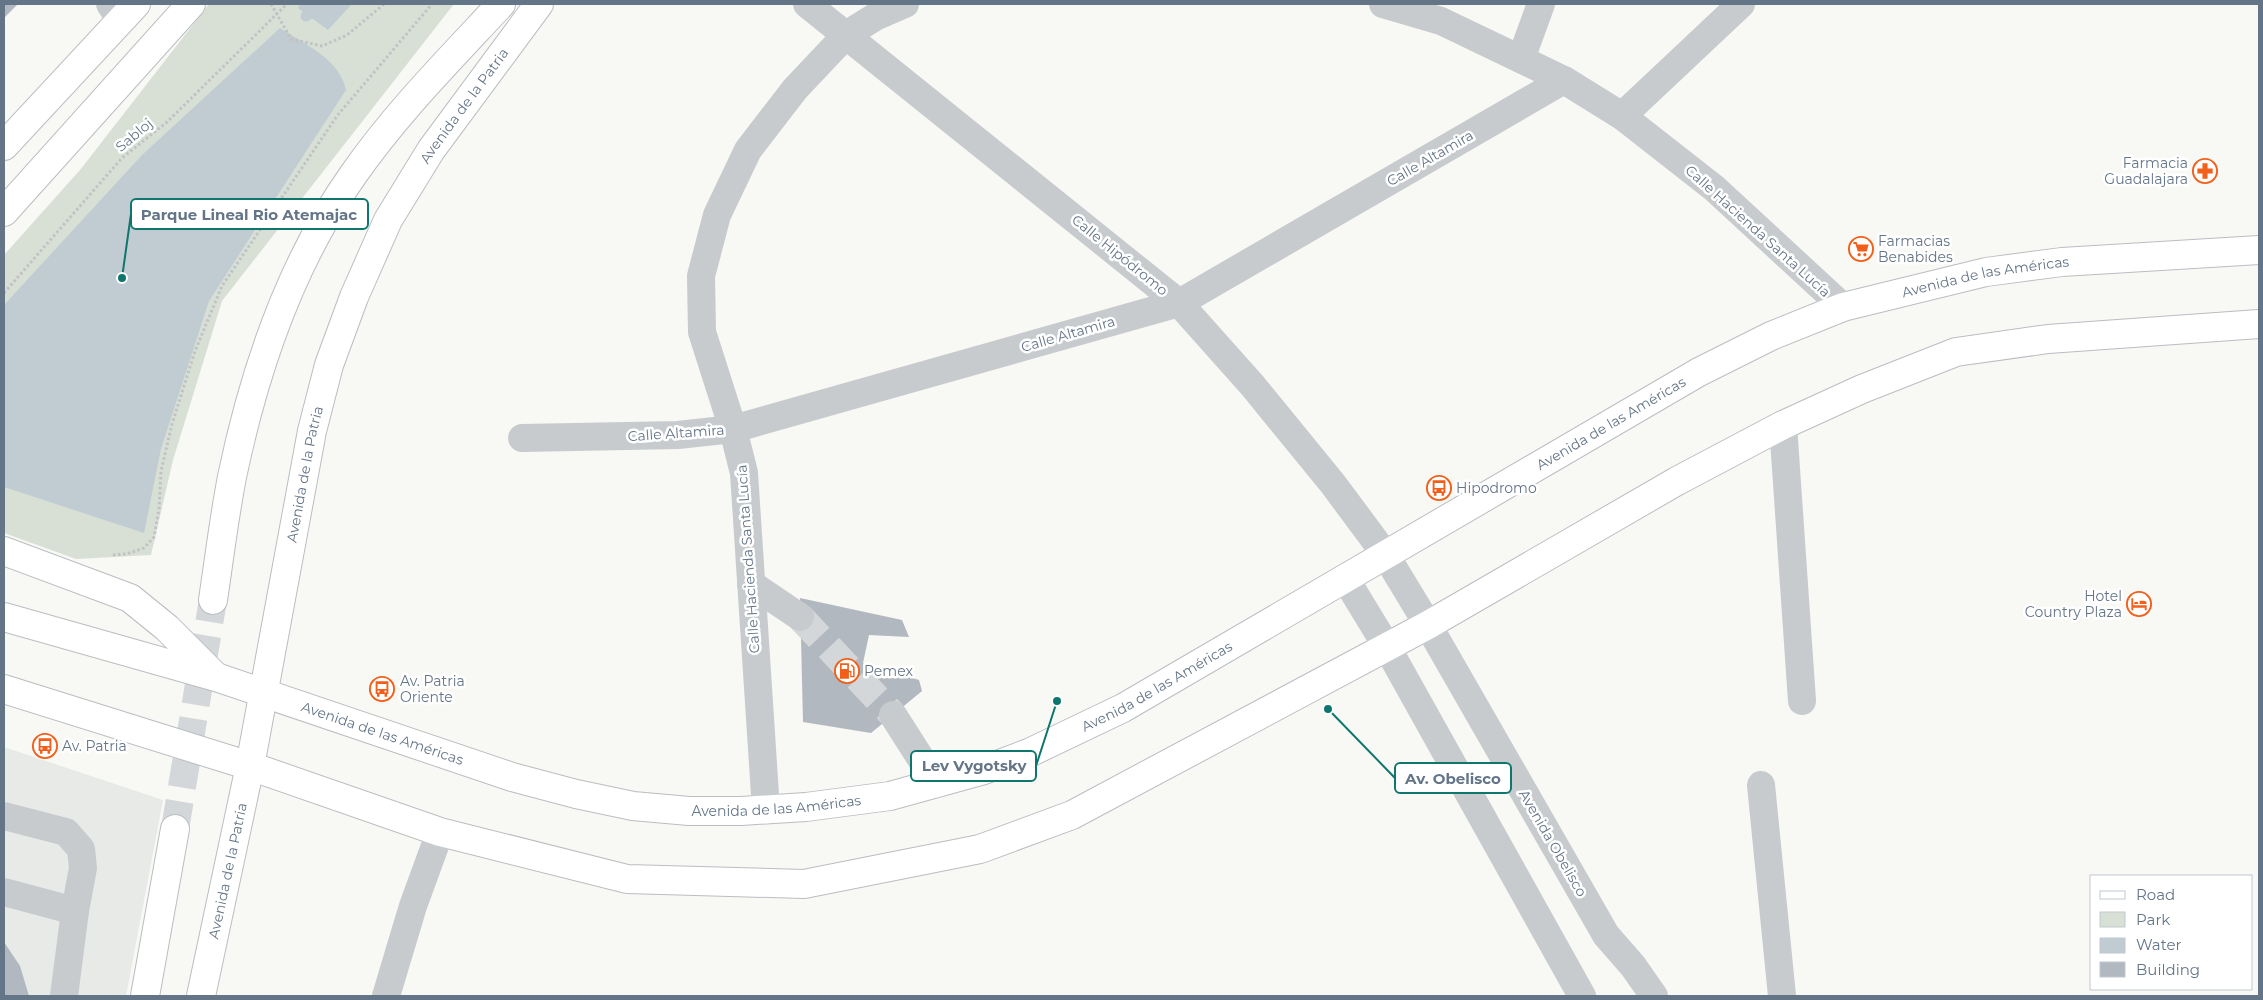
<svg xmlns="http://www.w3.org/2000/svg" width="2263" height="1000" font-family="Montserrat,sans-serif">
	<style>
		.built { fill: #e8eae8 }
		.green { fill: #d8e0d5 }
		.water { fill: #c1ccd2 }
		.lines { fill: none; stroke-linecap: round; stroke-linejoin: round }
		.stream { stroke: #c1ccd2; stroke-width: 11 }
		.building { fill: #b1b8bf }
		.minor-tunnel { stroke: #d3d7d9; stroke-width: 28; stroke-dasharray: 28 14; stroke-linecap: butt }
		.major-tunnel { stroke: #d3d7d9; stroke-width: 28; stroke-dasharray: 28 14; stroke-linecap: butt }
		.major-casing { stroke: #babec2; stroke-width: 30 }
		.path { stroke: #c0c2c5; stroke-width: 3; stroke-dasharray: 2.5 2.5; stroke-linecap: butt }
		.minor { stroke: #c7cbce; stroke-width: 28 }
		.major { stroke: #fff; stroke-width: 28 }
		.labels { text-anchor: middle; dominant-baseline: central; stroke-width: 5; stroke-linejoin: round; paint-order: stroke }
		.street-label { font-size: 14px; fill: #647588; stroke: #fff }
		.poi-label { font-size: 14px; fill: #647588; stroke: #fff; text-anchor: start }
		.leader { fill: none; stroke: #0f766e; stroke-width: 2 }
		.callout-dot { fill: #0f766e; stroke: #fff; stroke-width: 2 }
		.callout { fill: #fff; stroke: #0f766e; stroke-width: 2 }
		.callout-label { font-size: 15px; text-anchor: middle; font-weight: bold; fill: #647588 }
	</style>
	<rect width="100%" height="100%" fill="#f8f8f4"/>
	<!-- built -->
	<polygon class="built" points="4,747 163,800 126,996 4,996"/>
	<!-- green -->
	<polygon class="green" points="209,4 454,4 222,301 173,460 151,555 76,559 4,533 4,255 80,170"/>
	<!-- water -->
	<g class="water">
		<polygon points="300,4 352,4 328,30 298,8"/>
		<path d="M 280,28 C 304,44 340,59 346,90 L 209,301 L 161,449 L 144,533 L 4,487 L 4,305 L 142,155 Z"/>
	</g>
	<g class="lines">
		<!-- stream -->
		<polyline class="stream" points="306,16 324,4"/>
	</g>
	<!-- building -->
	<g class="building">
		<polygon points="4,4 18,4 4,18"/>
		<polygon points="800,598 902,620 909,637 869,635 863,663 919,680 922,691 871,733 803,722"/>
		<polygon points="4,942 20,966 29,996 4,996"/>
	</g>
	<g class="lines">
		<!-- minor-tunnel -->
		<polyline class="minor-tunnel" points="800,617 893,715"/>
		<!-- major-tunnel -->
		<polyline class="major-tunnel" points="175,829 213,600"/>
		<defs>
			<g id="major">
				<polyline points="4,146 136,4"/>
				<polyline points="4,212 191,4"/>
				<polyline points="4,551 130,598 167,628 215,676"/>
				<path d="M 213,600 C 219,560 224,518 232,477 C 254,371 290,264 353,175 C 396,113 450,59 501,4"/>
				<path id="s1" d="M 4,617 L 216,677 L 512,777 L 576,794 L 633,806 L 689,811 L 741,811 L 806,807 L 890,796 L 984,770 L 1031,752 L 1123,708 L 1699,372 L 1771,336 L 1843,307 L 1986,272 L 2062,262 L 2259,250"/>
				<polyline points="4,689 250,766 440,832 627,879 804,884 980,849 1072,815 1428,625 1677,481 1783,425 1862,389 1956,352 2048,339 2259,324"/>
				<polyline points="145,996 175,829"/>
				<path id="s2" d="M 201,996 L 250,766 L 312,431 L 329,365 L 354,297 L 388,220 L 431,150 L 539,4"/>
			</g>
		</defs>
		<!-- major casing -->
		<use href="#major" class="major-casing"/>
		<!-- path -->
		<g class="path">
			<polyline points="271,4 291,39 322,46 347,35 384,4"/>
			<polyline points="4,293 122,158 167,122 287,4"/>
			<polyline points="113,555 126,554 144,548 154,537 159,509 161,471 172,424 195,351 222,286 337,116 432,4"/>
		</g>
		<!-- minor -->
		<g class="minor">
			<polyline points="110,4 121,20"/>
			<polyline points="807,4 1179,303 1253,386 1333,484 1385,554 1428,625 1606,935 1633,966 1654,996"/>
			<polyline points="1383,4 1441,21 1564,80 1622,116 1714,188 1843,307"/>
			<polyline points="1521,59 1541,4"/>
			<polyline points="1622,116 1741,4"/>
			<polyline points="1783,425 1802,701"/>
			<polyline points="522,438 678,435 733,429 1179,303 1564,80"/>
			<polyline points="1345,578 1387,647 1582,996"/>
			<polyline points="751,584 800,617"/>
			<polyline points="893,715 937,784"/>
			<polyline points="1761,785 1782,996"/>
			<polyline points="766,810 744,473 733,429 702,332 701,276 717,215 748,150 795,89 846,35 875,17 905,4"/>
			<polyline points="4,816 66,832 81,849 83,868 75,911 64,996"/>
			<polyline points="4,892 75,911"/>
			<polyline points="386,996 413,906 440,832"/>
		</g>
		<!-- major -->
		<use href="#major" class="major"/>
	</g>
	<!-- icons -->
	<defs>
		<symbol id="pharmacy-ring" viewBox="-11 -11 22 22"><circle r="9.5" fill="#fff" stroke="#f25f1a" stroke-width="1.5"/><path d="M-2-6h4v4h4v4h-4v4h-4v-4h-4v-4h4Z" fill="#f25f1a"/></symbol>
		<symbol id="supermarket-ring" viewBox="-11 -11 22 22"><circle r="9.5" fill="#fff" stroke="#f25f1a" stroke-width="1.5"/><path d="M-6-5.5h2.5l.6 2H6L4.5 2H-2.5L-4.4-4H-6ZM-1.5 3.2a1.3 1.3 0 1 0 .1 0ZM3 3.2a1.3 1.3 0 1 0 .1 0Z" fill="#f25f1a"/></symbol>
		<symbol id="bus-ring" viewBox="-11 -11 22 22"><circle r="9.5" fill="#fff" stroke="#f25f1a" stroke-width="1.5"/><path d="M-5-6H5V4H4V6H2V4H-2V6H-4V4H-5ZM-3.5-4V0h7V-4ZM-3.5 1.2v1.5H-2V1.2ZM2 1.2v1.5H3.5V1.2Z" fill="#f25f1a"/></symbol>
		<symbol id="hotel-ring" viewBox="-11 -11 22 22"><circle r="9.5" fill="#fff" stroke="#f25f1a" stroke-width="1.5"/><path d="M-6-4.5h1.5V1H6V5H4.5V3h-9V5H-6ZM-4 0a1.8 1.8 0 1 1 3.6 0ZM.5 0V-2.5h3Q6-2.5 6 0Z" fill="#f25f1a"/></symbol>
		<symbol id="fuel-ring" viewBox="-11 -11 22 22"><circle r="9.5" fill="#fff" stroke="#f25f1a" stroke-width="1.5"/><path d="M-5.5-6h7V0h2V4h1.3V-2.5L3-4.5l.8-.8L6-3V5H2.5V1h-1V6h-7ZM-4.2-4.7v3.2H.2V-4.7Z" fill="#f25f1a"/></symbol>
	</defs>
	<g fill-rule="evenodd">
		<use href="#pharmacy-ring" x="2191" y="157" width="28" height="28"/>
		<use href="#supermarket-ring" x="1847" y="235" width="28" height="28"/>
		<use href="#bus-ring" x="1425" y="474" width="28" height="28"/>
		<use href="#hotel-ring" x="2125" y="590" width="28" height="28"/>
		<use href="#fuel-ring" x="833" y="657" width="28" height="28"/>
		<use href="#bus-ring" x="368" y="675" width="28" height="28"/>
		<use href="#bus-ring" x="31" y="732" width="28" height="28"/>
	</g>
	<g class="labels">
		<!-- street labels -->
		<g class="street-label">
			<text stroke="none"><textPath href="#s2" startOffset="938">Avenida de la Patria</textPath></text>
			<text transform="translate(134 135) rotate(-40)">Sabloj</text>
			<text transform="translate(1430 158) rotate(-30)">Calle Altamira</text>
			<text transform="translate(1758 231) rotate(42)">Calle Hacienda Santa Lucía</text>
			<text transform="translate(1120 255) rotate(39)">Calle Hipódromo</text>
			<text stroke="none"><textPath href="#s1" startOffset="2136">Avenida de las Américas</textPath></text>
			<text transform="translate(1068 334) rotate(-16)">Calle Altamira</text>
			<text stroke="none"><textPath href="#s1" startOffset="1730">Avenida de las Américas</textPath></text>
			<text transform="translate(676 433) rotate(-4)">Calle Altamira</text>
			<text stroke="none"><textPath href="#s2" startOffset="532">Avenida de la Patria</textPath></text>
			<text transform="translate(748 559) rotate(-94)">Calle Hacienda Santa Lucía</text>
			<text stroke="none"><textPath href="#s1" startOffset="1205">Avenida de las Américas</textPath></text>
			<text stroke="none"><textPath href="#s1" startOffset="396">Avenida de las Américas</textPath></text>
			<text stroke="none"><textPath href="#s1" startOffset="801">Avenida de las Américas</textPath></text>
			<text transform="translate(1553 843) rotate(60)">Avenida Obelisco</text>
			<text stroke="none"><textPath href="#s2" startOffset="128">Avenida de la Patria</textPath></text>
		</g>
		<!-- poi labels -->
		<g class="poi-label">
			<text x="2188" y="163" text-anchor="end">Farmacia<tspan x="2188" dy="16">Guadalajara</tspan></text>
			<text x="1878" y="241">Farmacias<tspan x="1878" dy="16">Benabides</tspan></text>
			<text x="1456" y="488">Hipodromo</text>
			<text x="2122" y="596" text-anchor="end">Hotel<tspan x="2122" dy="16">Country Plaza</tspan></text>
			<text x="864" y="671">Pemex</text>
			<text x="400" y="681">Av. Patria<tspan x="400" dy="16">Oriente</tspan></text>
			<text x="62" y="746">Av. Patria</text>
		</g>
	</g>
	<!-- callouts -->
	<path class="leader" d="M122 278L131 214M1057 701L1036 766M1328 709L1395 778"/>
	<g class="callout-dot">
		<circle cx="122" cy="278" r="5"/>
		<circle cx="1057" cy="701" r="5"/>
		<circle cx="1328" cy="709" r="5"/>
	</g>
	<g class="callout">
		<rect x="131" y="199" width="237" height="30" rx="5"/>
		<rect x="911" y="751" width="125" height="30" rx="5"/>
		<rect x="1395" y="763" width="116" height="30" rx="5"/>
	</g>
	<g class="callout-label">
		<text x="249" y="220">Parque Lineal Rio Atemajac</text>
		<text x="974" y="771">Lev Vygotsky</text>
		<text x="1453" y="784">Av. Obelisco</text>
	</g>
	<!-- border -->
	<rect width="2263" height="1000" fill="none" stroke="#647588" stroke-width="10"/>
	<!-- legend -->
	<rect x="2090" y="875" width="162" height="115" fill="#ffffff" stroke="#c1c8cf"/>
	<rect x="2100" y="891" width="25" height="8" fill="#ffffff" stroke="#c1c8cf"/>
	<text x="2136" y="900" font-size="15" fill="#647588">Road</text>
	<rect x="2100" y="912" width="25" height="15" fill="#d8e0d5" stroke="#c1c8cf"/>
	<text x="2136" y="925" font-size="15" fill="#647588">Park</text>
	<rect x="2100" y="938" width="25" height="15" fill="#c1ccd2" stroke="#c1c8cf"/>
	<text x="2136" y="950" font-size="15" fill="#647588">Water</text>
	<rect x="2100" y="962" width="25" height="15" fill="#b1b8bf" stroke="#c1c8cf"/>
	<text x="2136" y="975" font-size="15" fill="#647588">Building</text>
</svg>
